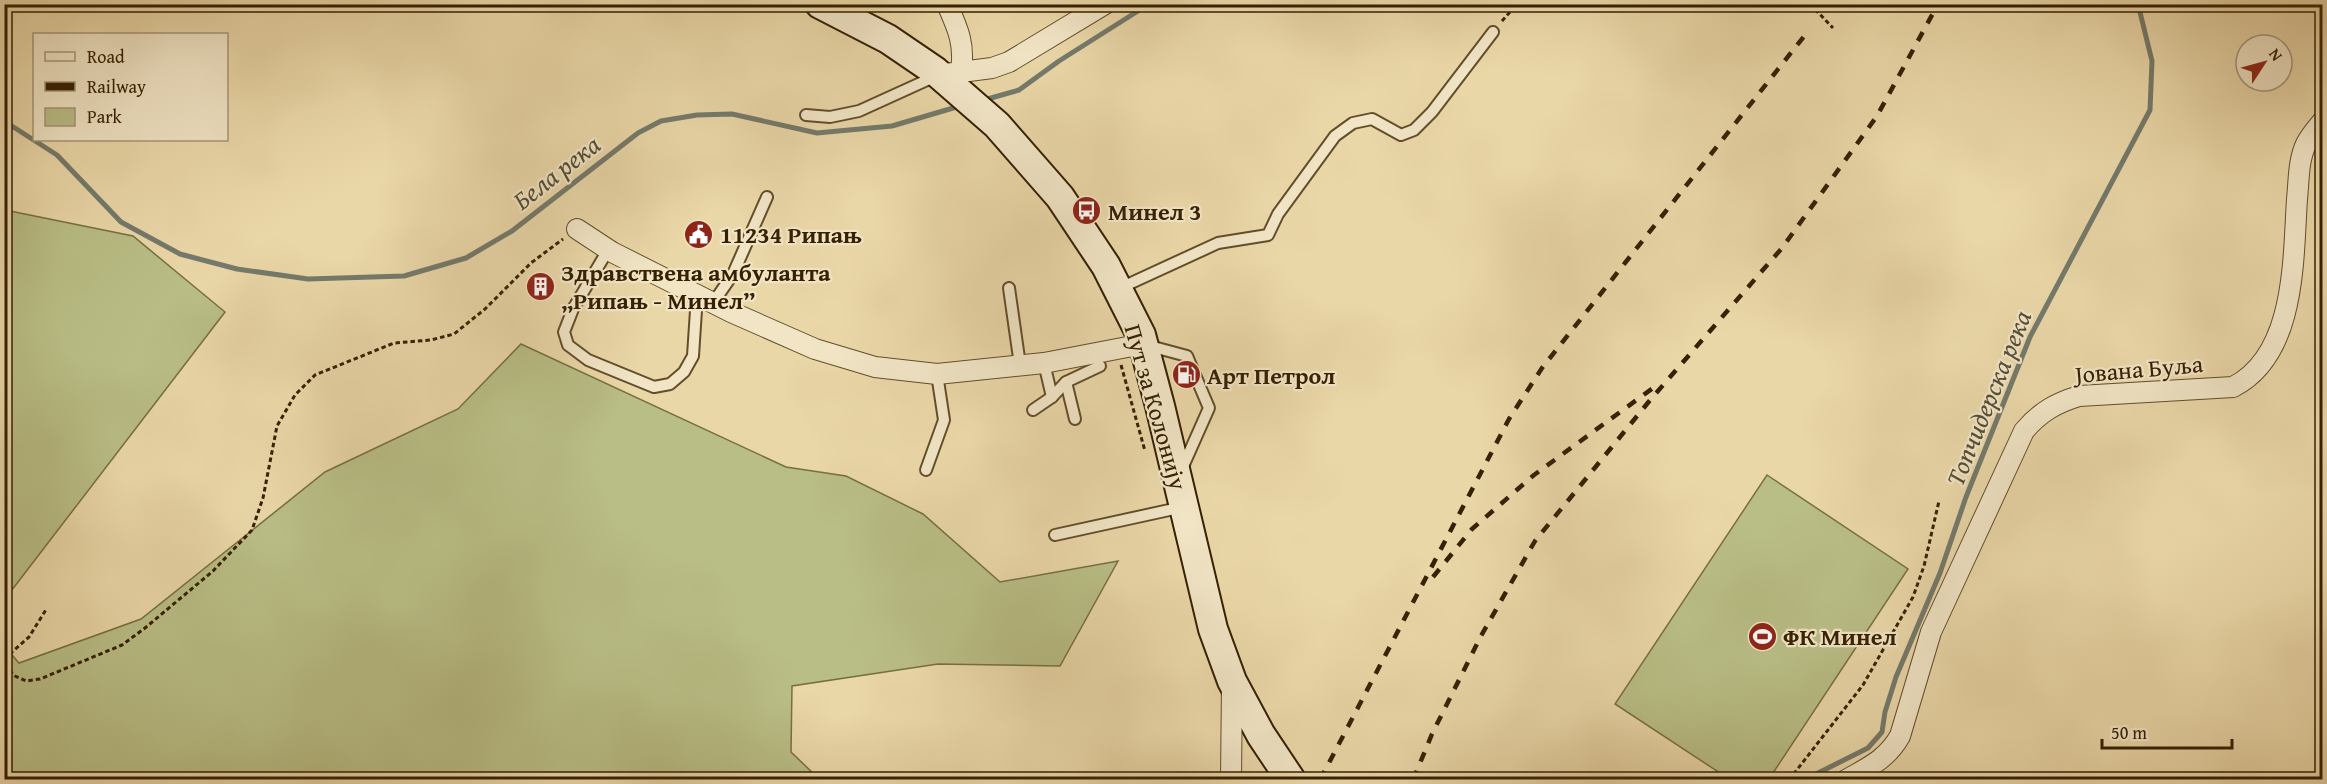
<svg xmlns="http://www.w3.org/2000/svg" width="2327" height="784" font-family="'Gentium Book Plus',serif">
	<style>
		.green { fill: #b9be86; stroke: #776f43; stroke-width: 1.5 }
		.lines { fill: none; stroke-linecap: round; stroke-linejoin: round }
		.stream { stroke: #747a6c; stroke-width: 5 }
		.lane-casing { stroke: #624e2a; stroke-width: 14 }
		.street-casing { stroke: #624e2a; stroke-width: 22 }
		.secondary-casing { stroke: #352000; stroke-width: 32 }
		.path { stroke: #352000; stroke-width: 3; stroke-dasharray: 4.5 3; stroke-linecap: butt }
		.lane { stroke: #f1e5c6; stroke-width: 10 }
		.street { stroke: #f1e5c6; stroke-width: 20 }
		.secondary { stroke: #f1e5c6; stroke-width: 28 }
		.rail { stroke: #352000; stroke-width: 4.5; stroke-dasharray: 10 10; stroke-linecap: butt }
		.labels { text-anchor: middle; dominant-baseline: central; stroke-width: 4.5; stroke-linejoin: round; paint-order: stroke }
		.poi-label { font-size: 24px; font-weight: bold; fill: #352000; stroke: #f1e5c6; text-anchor: start }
		.street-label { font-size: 24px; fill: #352000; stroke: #f1e5c6 }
		.water-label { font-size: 26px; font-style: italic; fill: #544d36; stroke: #f1e5c6 }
	</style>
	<rect width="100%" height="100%" fill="#ead7a8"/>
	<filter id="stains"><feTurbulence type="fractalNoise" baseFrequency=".00333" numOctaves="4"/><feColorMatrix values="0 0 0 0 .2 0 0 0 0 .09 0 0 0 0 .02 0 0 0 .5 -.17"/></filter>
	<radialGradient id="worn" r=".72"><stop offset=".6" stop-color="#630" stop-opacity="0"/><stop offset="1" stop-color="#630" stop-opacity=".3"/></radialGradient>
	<!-- green -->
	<g class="green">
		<polygon points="5,210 133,236 225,312 5,599"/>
		<polygon points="521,344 786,467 846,476 923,514 1000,582 1118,561 1060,666 938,664 792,686 791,752 819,779 5,779 5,647 19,663 141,619 325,472 458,409"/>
		<polygon points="1767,475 1908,569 1769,779 1729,779 1615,704"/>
	</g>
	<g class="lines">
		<!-- stream -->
		<g class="stream">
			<polyline points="984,100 1019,90 1059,61 1149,4"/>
			<polyline points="4,121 57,155 121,222 180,254 237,269 308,279 404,276 466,258 512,231 638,133 661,121 697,115 732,114 817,133 892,126 960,106"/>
			<polyline points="1810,780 1816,774 1868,748 1882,732 1885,712 1896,677 1940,573 1966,497 2030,337 2150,110 2152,61 2138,4"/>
		</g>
		<defs>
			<g id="lane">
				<polyline points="806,115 830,117 859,111 936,76"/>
				<polyline points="608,250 573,309 564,332 568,345 588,360 654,387 670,384 684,372 693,356 697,295"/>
				<polyline points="1009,288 1020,365"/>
				<polyline points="1118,289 1218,243 1268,235 1278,214 1335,136 1353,123 1372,119 1401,135 1414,130 1432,112 1493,32"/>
				<polyline points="713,303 733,274 767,197"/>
				<polyline points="1146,345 1187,356 1209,408 1181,471"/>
				<polyline points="1044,363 1052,397"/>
				<polyline points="1066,382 1075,419"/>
				<polyline points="1033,410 1052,397 1066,382 1100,366"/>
				<polyline points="926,470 944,420 937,374"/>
				<polyline points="1055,535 1183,507"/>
			</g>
			<g id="street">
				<path d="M 947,4 C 958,29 965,44 961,71"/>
				<polyline points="938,75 992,68 1009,62 1105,4"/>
				<polyline points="577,229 612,252 731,312 815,349 875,367 937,374 1044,363 1143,344"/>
				<polyline points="1231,780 1232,684"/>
				<path d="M 1846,780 C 1869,767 1887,759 1900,736 L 1931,632 L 2024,431 C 2040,412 2056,403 2079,396 L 2233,387 C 2296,355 2293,260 2297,199 C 2299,181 2298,161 2306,144 C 2310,136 2316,129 2322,122"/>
			</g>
			<polyline id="secondary" points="820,4 888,39 935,71 997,125 1060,197 1106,266 1141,335 1160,406 1213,629 1232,681 1261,735 1291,780"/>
		</defs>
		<!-- lane casing -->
		<use href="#lane" class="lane-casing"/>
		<!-- street casing -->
		<use href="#street" class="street-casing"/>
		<!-- secondary casing -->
		<use href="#secondary" class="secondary-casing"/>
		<!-- path -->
		<g class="path">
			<polyline points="1810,4 1833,28"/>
			<polyline points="1502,21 1517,4"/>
			<polyline points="1121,365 1145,451"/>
			<polyline points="4,659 29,637 47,608"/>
			<polyline points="4,665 15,676 26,681 40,679 122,645 145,628 213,571 252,530 263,498 277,426 295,395 315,375 394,343 431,340 454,334 485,309 531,263 563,239"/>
			<polyline points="1789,780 1863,685 1913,597 1924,566 1939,501"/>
		</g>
		<!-- lane -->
		<use href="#lane" class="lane"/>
		<!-- street -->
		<use href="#street" class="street"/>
		<!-- secondary -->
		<use href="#secondary" class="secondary"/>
		<!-- rail -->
		<g class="rail">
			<polyline points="1433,577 1472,529 1534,475 1653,388"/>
			<polyline points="1320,780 1509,419 1542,368 1809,30"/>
			<polyline points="1413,780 1432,734 1481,636 1535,541 1651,399 1782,248 1877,116 1938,4"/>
		</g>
	</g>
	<!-- icons -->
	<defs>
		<symbol id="bus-disc" viewBox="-11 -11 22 22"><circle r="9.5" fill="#8f2418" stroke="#f1e5c6"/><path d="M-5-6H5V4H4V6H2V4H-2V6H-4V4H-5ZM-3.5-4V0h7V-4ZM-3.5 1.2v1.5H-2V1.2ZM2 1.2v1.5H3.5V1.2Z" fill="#fff"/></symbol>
		<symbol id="civic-disc" viewBox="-11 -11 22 22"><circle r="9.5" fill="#8f2418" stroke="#f1e5c6"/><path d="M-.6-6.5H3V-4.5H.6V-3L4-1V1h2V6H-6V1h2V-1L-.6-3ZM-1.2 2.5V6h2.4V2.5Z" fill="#fff"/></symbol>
		<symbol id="building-disc" viewBox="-11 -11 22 22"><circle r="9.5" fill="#8f2418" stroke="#f1e5c6"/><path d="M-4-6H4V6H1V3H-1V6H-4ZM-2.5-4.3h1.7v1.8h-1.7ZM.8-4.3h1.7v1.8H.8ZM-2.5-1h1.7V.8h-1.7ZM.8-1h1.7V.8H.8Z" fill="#fff"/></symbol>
		<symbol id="fuel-disc" viewBox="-11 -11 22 22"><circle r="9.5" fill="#8f2418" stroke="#f1e5c6"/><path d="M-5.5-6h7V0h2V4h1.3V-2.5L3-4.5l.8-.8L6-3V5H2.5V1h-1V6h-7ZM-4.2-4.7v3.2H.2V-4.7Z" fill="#fff"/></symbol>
		<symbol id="stadium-disc" viewBox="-11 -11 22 22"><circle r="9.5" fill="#8f2418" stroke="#f1e5c6"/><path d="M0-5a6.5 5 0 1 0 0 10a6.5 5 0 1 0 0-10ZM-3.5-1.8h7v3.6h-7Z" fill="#fff"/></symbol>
	</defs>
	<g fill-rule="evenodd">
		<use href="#bus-disc" x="1070" y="194" width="33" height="33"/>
		<use href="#civic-disc" x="682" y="218" width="33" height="33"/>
		<use href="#building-disc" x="524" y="270" width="33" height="33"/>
		<use href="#fuel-disc" x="1170" y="358" width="33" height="33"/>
		<use href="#stadium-disc" x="1746" y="620" width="33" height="33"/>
	</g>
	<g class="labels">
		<!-- poi labels -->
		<g class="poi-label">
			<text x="1108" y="211">Минел 3</text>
			<text x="720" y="234">11234 Рипањ</text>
			<text x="561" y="272">Здравствена амбуланта<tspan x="561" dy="28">„Рипањ - Минел”</tspan></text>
			<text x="1207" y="375">Арт Петрол</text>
			<text x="1783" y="636">ФК Минел</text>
		</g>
		<!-- street labels -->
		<g class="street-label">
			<text transform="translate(2139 369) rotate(-5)">Јована Буља</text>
			<text transform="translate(1156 407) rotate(74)">Пут за Колонију</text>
		</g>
		<!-- water labels -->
		<g class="water-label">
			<text transform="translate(556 172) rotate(-38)">Бела река</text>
			<text transform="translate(1988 398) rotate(-68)">Топчидерска река</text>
		</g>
	</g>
	<!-- margin -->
	<rect width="2327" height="784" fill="none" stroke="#ead7a8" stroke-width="24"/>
	<rect x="6" y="6" width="2315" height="772" fill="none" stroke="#352000" stroke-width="3"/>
	<rect x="12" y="12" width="2303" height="760" fill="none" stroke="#352000" stroke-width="1.5"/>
	<!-- legend -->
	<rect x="33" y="33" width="195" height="108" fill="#f1e5c6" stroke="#a69677" stroke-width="1.5"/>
	<rect x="45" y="52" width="30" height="9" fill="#f1e5c6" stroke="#a69677" stroke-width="1.5"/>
	<text x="87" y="63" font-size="18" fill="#352000">Road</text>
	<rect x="45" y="82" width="30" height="9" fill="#352000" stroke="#a69677" stroke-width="1.5"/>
	<text x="87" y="93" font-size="18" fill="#352000">Railway</text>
	<rect x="45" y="108" width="30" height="18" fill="#b9be86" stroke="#a69677" stroke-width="1.5"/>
	<text x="87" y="123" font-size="18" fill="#352000">Park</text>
	<!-- north arrow -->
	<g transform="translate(2264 63) rotate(54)"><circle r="28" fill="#f1e5c6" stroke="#a69677" stroke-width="1.5"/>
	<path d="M0-4.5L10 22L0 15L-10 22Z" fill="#8f2418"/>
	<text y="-9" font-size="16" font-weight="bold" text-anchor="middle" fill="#352000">N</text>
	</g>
	<!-- scale -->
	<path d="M2102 739v9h130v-9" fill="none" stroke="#352000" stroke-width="3"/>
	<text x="2111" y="739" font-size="18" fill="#352000" stroke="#f1e5c6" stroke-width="4.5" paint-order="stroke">50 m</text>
	<rect width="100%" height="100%" filter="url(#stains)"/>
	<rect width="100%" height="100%" fill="url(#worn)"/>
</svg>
